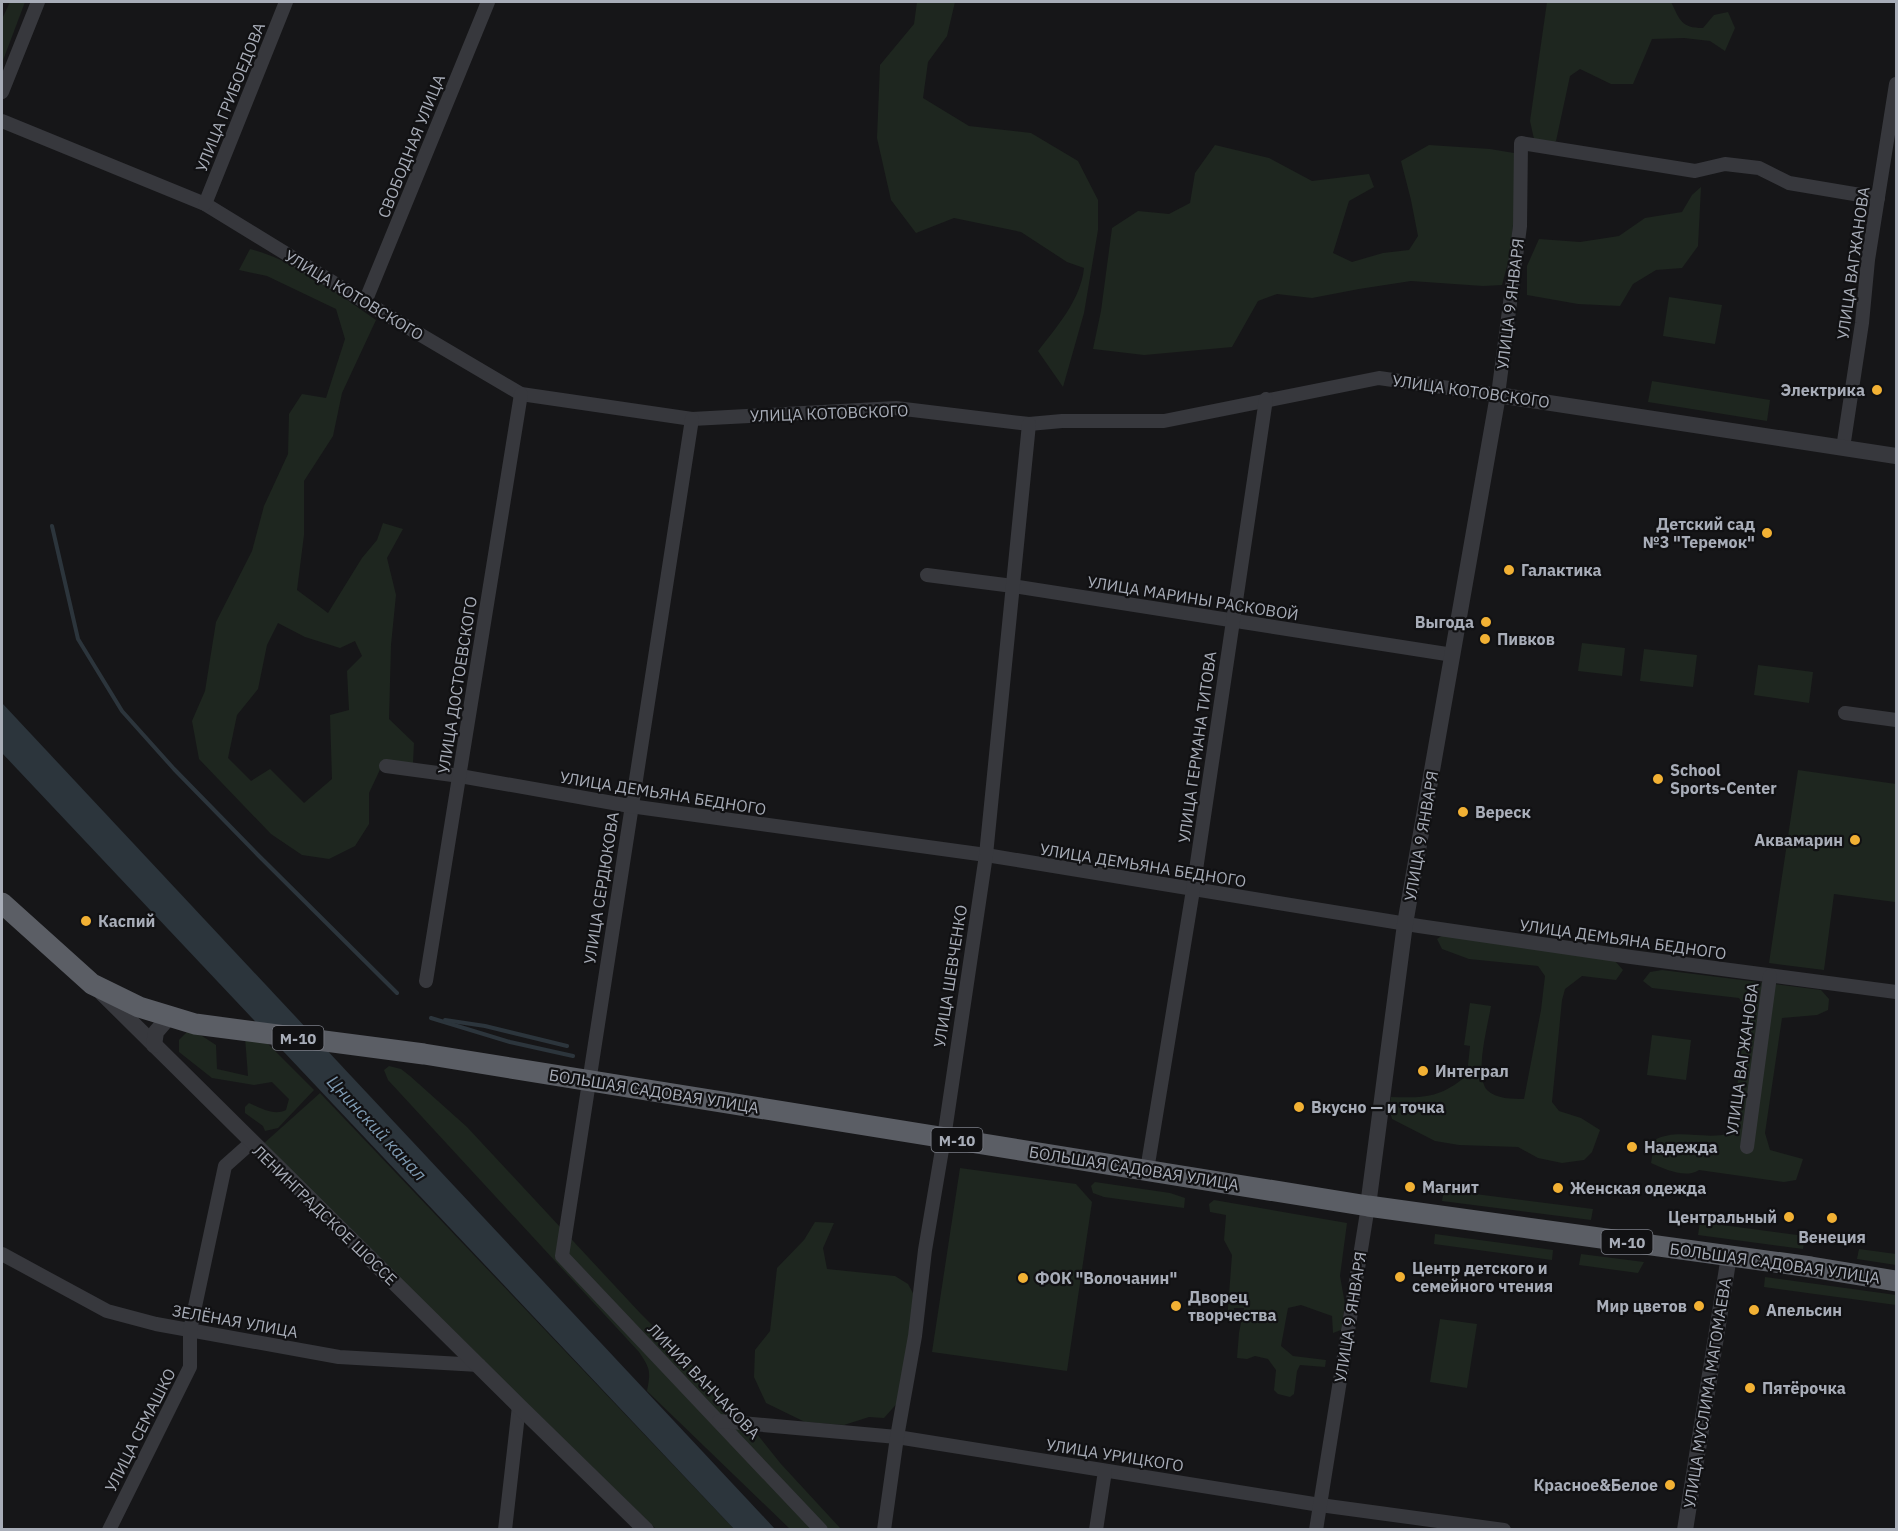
<svg xmlns="http://www.w3.org/2000/svg" width="1898" height="1531" font-family="'IBM Plex Sans',sans-serif">
	<style>
		.green { fill: #1e261f; fill-rule: evenodd }
		.water { fill: #2c353c }
		.lines { fill: none; stroke-linecap: round; stroke-linejoin: round }
		.stream { stroke: #2c353c; stroke-width: 4 }
		.minor { stroke: #37383d; stroke-width: 14 }
		.tertiary { stroke: #37383d; stroke-width: 16 }
		.trunk { stroke: #5b5e65; stroke-width: 21 }
		.poi-dot { fill: #f2b134; stroke: #111113; stroke-width: 2 }
		.labels { text-anchor: middle; dominant-baseline: central; stroke-width: 4.5; stroke-linejoin: round; paint-order: stroke }
		.shield { fill: #111113; stroke: #7b7e86; stroke-width: 1.5 }
		.shield-label { font-size: 15px; font-weight: bold; fill: #a8adb8 }
		.street-label { font-size: 16px; fill: #a8adb8; stroke: #111113 }
		.poi-label { font-size: 16px; font-weight: bold; fill: #a8adb8; stroke: #111113; text-anchor: start }
		.water-label { font-size: 18px; font-style: italic; fill: #7f9bb3; stroke: #111113 }
	</style>
	<rect width="100%" height="100%" fill="#161618"/>
	<!-- green -->
	<g class="green">
		<polygon points="10,2 25,2 2,63 2,19"/>
		<path d="M 917,2 L 955,2 L 947,36 L 928,62 L 923,98 L 969,126 L 1031,133 L 1078,161 L 1098,200 L 1098,230 L 1084,313 L 1063,387 L 1038,351 C 1057,327 1081,299 1084,268 L 1067,262 L 1021,232 L 954,218 L 916,233 L 891,200 L 877,138 L 880,65 L 914,24 Z"/>
		<path d="M 1547,2 L 1671,2 C 1680,20 1681,28 1703,28 L 1714,15 L 1728,12 L 1735,28 L 1725,51 L 1710,41 L 1684,38 L 1652,39 L 1633,84 L 1611,84 L 1580,69 L 1570,76 L 1556,141 L 1548,145 L 1534,139 L 1530,121 Z"/>
		<polygon points="1215,145 1269,158 1312,181 1369,174 1374,187 1349,201 1333,253 1352,262 1383,253 1409,250 1418,236 1411,200 1401,161 1429,145 1490,149 1520,154 1510,255 1502,285 1483,286 1411,281 1359,289 1312,298 1277,294 1258,301 1232,347 1144,355 1093,349 1101,311 1112,228 1138,211 1169,214 1190,203 1195,173"/>
		<polygon points="1701,187 1698,246 1682,268 1656,270 1633,284 1620,306 1578,304 1527,295 1527,266 1539,239 1580,242 1619,236 1645,218 1682,212 1692,195"/>
		<path d="M 250,249 C 296,261 337,293 376,320 L 342,393 L 333,436 L 304,481 L 304,535 L 297,590 L 328,613 L 362,558 L 377,540 L 383,523 L 403,529 L 387,558 L 396,595 L 391,645 L 389,719 L 414,743 L 413,763 L 384,761 L 369,793 L 369,824 L 355,846 L 329,859 L 302,855 L 271,834 L 199,759 L 192,721 L 205,691 L 216,622 L 252,551 L 264,506 L 288,454 L 289,414 L 302,394 L 326,398 L 345,339 L 336,309 L 267,276 L 239,270 ZM 278,623 L 305,637 L 340,648 L 355,641 L 362,656 L 347,671 L 349,710 L 330,715 L 332,779 L 304,803 L 270,769 L 251,781 L 228,758 L 237,715 L 258,689 L 267,645 Z"/>
		<polygon points="1669,297 1722,305 1715,344 1663,336"/>
		<polygon points="1652,381 1770,400 1767,421 1648,402"/>
		<polygon points="1582,643 1625,648 1622,676 1578,671"/>
		<polygon points="1644,649 1697,655 1693,687 1640,681"/>
		<polygon points="1758,665 1813,672 1809,703 1754,695"/>
		<polygon points="1798,770 1896,784 1896,889 1895,902 1834,894 1824,970 1769,963"/>
		<path d="M 1446,933 L 1615,961 L 1623,970 L 1616,980 L 1582,976 L 1565,989 L 1562,1000 L 1552,1102 L 1559,1111 L 1581,1118 L 1600,1130 L 1592,1152 L 1584,1160 L 1562,1163 L 1538,1158 L 1518,1147 L 1459,1145 L 1435,1141 L 1392,1119 L 1389,1108 L 1391,1097 C 1424,1098 1441,1098 1467,1075 L 1470,1046 L 1464,1045 L 1470,1003 L 1491,1006 C 1488,1025 1474,1075 1487,1090 C 1496,1099 1513,1099 1524,1099 L 1541,1010 L 1545,976 L 1538,966 L 1469,959 L 1442,949 L 1437,939 Z"/>
		<path d="M 1662,970 L 1821,990 L 1829,999 L 1828,1010 L 1817,1015 L 1782,1018 L 1765,1133 L 1770,1150 L 1803,1159 L 1796,1180 L 1784,1182 L 1699,1170 C 1685,1179 1665,1169 1651,1163 L 1655,1140 C 1678,1127 1708,1142 1733,1132 L 1745,1007 L 1739,998 L 1652,988 L 1643,981 L 1650,972 Z"/>
		<path d="M 187,1032 L 202,1036 L 216,1045 L 217,1069 L 248,1076 L 245,1037 L 266,1042 L 314,1090 L 278,1128 L 265,1131 L 263,1126 L 245,1113 L 245,1107 L 249,1103 C 260,1108 274,1116 286,1110 L 289,1099 L 272,1082 L 254,1085 L 212,1078 L 179,1052 L 179,1040 Z"/>
		<polygon points="1652,1035 1691,1040 1686,1080 1647,1075"/>
		<path d="M 389,1066 L 401,1069 L 410,1076 L 467,1127 L 641,1314 L 741,1414 L 781,1464 L 841,1529 L 790,1529 L 647,1391 C 651,1371 650,1368 639,1352 L 388,1080 L 384,1070 Z"/>
		<polygon points="320,1093 734,1529 656,1529 262,1145"/>
		<polygon points="960,1168 1076,1184 1092,1202 1067,1371 932,1352"/>
		<polygon points="1095,1182 1170,1193 1185,1198 1184,1208 1104,1197 1093,1193 1091,1186"/>
		<polygon points="1444,1190 1593,1209 1591,1220 1442,1201"/>
		<polygon points="1214,1200 1347,1223 1340,1276 1345,1304 1341,1330 1333,1333 1332,1316 1301,1305 1288,1308 1281,1346 1293,1356 1326,1360 1325,1367 1300,1365 1297,1371 1294,1394 1290,1397 1278,1394 1274,1390 1276,1370 1268,1359 1255,1356 1247,1359 1237,1358 1239,1333 1244,1308 1234,1308 1233,1320 1227,1321 1232,1255 1224,1240 1226,1215 1210,1212 1209,1204"/>
		<polygon points="815,1222 834,1223 823,1248 827,1269 895,1276 908,1284 914,1295 900,1400 884,1418 869,1417 844,1425 805,1422 766,1403 754,1377 755,1350 770,1331 777,1268 804,1240"/>
		<polygon points="1700,1222 1805,1236 1803,1249 1698,1235"/>
		<polygon points="1435,1234 1553,1250 1552,1260 1434,1244"/>
		<polygon points="1859,1249 1896,1254 1896,1265 1857,1259"/>
		<polygon points="1581,1254 1644,1262 1638,1273 1579,1265"/>
		<polygon points="1765,1277 1896,1295 1896,1305 1764,1287"/>
		<polygon points="1440,1319 1477,1324 1467,1388 1430,1382"/>
	</g>
	<!-- water -->
	<polygon class="water" points="2,703 775,1529 734,1529 2,753"/>
	<g class="lines">
		<!-- stream -->
		<g class="stream">
			<polyline points="52,526 78,639 122,711 174,769 258,855 397,993"/>
			<polyline points="431,1018 510,1042 573,1056"/>
			<polyline points="445,1020 485,1026 567,1046"/>
		</g>
		<!-- minor -->
		<g class="minor">
			<polyline points="2,92 38,2"/>
			<polyline points="2,121 205,204 365,302 521,394 692,419 896,408 1029,424 1062,421 1164,421 1379,378 1498,395 1520,226 1521,143 1695,171 1725,164 1759,168 1789,183 1878,198"/>
			<polyline points="205,204 286,2"/>
			<polyline points="365,302 488,2"/>
			<polyline points="692,419 562,1256 821,1530"/>
			<polyline points="1843,448 1862,323 1868,260 1896,84"/>
			<polyline points="927,575 1013,586 1453,655"/>
			<polyline points="1845,713 1896,720"/>
			<polyline points="386,766 460,776 630,806 986,855 1419,926 1631,957 1896,992"/>
			<polyline points="426,981 521,394"/>
			<polyline points="1747,1147 1770,976"/>
			<polyline points="1147,1170 1193,890 1266,399"/>
			<polyline points="2,1254 107,1311 156,1324 339,1357 479,1365"/>
			<polyline points="719,1421 897,1437 1320,1505 1504,1530"/>
			<polyline points="109,1530 190,1367 190,1330 225,1166 252,1142"/>
			<polyline points="505,1530 519,1406"/>
			<polyline points="884,1530 897,1437 915,1336 925,1250 944,1138 986,855 1029,424"/>
			<polyline points="1096,1530 1105,1471"/>
			<polyline points="1316,1530 1368,1206"/>
		</g>
		<!-- tertiary -->
		<g class="tertiary">
			<polyline points="102,993 519,1406 646,1530"/>
			<polyline points="154,1045 156,1032 168,1018"/>
			<polyline points="1368,1206 1405,924 1498,395 1896,456"/>
			<polyline points="1685,1530 1729,1256"/>
		</g>
		<!-- trunk -->
		<polyline class="trunk" points="2,903 92,984 139,1007 195,1024 424,1054 1368,1206 1811,1267 1896,1281"/>
	</g>
	<!-- markers -->
	<g class="poi-dot">
		<circle cx="1877" cy="390" r="6"/>
		<circle cx="1767" cy="533" r="6"/>
		<circle cx="1509" cy="570" r="6"/>
		<circle cx="1486" cy="622" r="6"/>
		<circle cx="1485" cy="639" r="6"/>
		<circle cx="1658" cy="779" r="6"/>
		<circle cx="1463" cy="812" r="6"/>
		<circle cx="1855" cy="840" r="6"/>
		<circle cx="86" cy="921" r="6"/>
		<circle cx="1423" cy="1071" r="6"/>
		<circle cx="1299" cy="1107" r="6"/>
		<circle cx="1632" cy="1147" r="6"/>
		<circle cx="1410" cy="1187" r="6"/>
		<circle cx="1558" cy="1188" r="6"/>
		<circle cx="1789" cy="1217" r="6"/>
		<circle cx="1832" cy="1218" r="6"/>
		<circle cx="1400" cy="1277" r="6"/>
		<circle cx="1023" cy="1278" r="6"/>
		<circle cx="1176" cy="1306" r="6"/>
		<circle cx="1699" cy="1306" r="6"/>
		<circle cx="1754" cy="1310" r="6"/>
		<circle cx="1750" cy="1388" r="6"/>
		<circle cx="1670" cy="1485" r="6"/>
	</g>
	<g class="labels">
		<!-- shield labels -->
		<g class="shield">
			<rect x="272.5" y="1026" width="51" height="24" rx="4.5"/>
			<rect x="931.5" y="1128" width="51" height="24" rx="4.5"/>
			<rect x="1601.5" y="1230" width="51" height="24" rx="4.5"/>
		</g>
		<g class="shield-label">
			<text x="298" y="1038">М-10</text>
			<text x="957" y="1140">М-10</text>
			<text x="1627" y="1242">М-10</text>
		</g>
		<!-- street labels -->
		<g class="street-label">
			<text transform="translate(230 97) rotate(-68)">УЛИЦА ГРИБОЕДОВА</text>
			<text transform="translate(411 146) rotate(-68)">СВОБОДНАЯ УЛИЦА</text>
			<text transform="translate(1853 263) rotate(-82)">УЛИЦА ВАГЖАНОВА</text>
			<text transform="translate(354 295) rotate(31)">УЛИЦА КОТОВСКОГО</text>
			<text transform="translate(1510 304) rotate(-83)">УЛИЦА 9 ЯНВАРЯ</text>
			<text transform="translate(1471 391) rotate(8)">УЛИЦА КОТОВСКОГО</text>
			<text transform="translate(829 413) rotate(-2)">УЛИЦА КОТОВСКОГО</text>
			<text transform="translate(1193 598) rotate(9)">УЛИЦА МАРИНЫ РАСКОВОЙ</text>
			<text transform="translate(457 685) rotate(-81)">УЛИЦА ДОСТОЕВСКОГО</text>
			<text transform="translate(1197 747) rotate(-82)">УЛИЦА ГЕРМАНА ТИТОВА</text>
			<text transform="translate(663 793) rotate(9)">УЛИЦА ДЕМЬЯНА БЕДНОГО</text>
			<text transform="translate(1421 836) rotate(-80)">УЛИЦА 9 ЯНВАРЯ</text>
			<text transform="translate(1143 865) rotate(9)">УЛИЦА ДЕМЬЯНА БЕДНОГО</text>
			<text transform="translate(601 888) rotate(-81)">УЛИЦА СЕРДЮКОВА</text>
			<text transform="translate(1623 939) rotate(8)">УЛИЦА ДЕМЬЯНА БЕДНОГО</text>
			<text transform="translate(950 976) rotate(-81)">УЛИЦА ШЕВЧЕНКО</text>
			<text transform="translate(1742 1059) rotate(-82)">УЛИЦА ВАГЖАНОВА</text>
			<text transform="translate(654 1091) rotate(9)">БОЛЬШАЯ САДОВАЯ УЛИЦА</text>
			<text transform="translate(1134 1168) rotate(9)">БОЛЬШАЯ САДОВАЯ УЛИЦА</text>
			<text transform="translate(325 1215) rotate(44)">ЛЕНИНГРАДСКОЕ ШОССЕ</text>
			<text transform="translate(1775 1263) rotate(8)">БОЛЬШАЯ САДОВАЯ УЛИЦА</text>
			<text transform="translate(1350 1317) rotate(-81)">УЛИЦА 9 ЯНВАРЯ</text>
			<text transform="translate(235 1321) rotate(10)">ЗЕЛЁНАЯ УЛИЦА</text>
			<text transform="translate(704 1381) rotate(46)">ЛИНИЯ ВАНЧАКОВА</text>
			<text transform="translate(1707 1393) rotate(-81)">УЛИЦА МУСЛИМА МАГОМАЕВА</text>
			<text transform="translate(140 1430) rotate(-63)">УЛИЦА СЕМАШКО</text>
			<text transform="translate(1115 1455) rotate(9)">УЛИЦА УРИЦКОГО</text>
		</g>
		<!-- poi labels -->
		<g class="poi-label">
			<text x="1865" y="390" text-anchor="end">Электрика</text>
			<text x="1755" y="524" text-anchor="end">Детский сад<tspan x="1755" dy="18">№3 "Теремок"</tspan></text>
			<text x="1521" y="570">Галактика</text>
			<text x="1474" y="622" text-anchor="end">Выгода</text>
			<text x="1497" y="639">Пивков</text>
			<text x="1670" y="770">School<tspan x="1670" dy="18">Sports-Center</tspan></text>
			<text x="1475" y="812">Вереск</text>
			<text x="1843" y="840" text-anchor="end">Аквамарин</text>
			<text x="98" y="921">Каспий</text>
			<text x="1435" y="1071">Интеграл</text>
			<text x="1311" y="1107">Вкусно — и точка</text>
			<text x="1644" y="1147">Надежда</text>
			<text x="1422" y="1187">Магнит</text>
			<text x="1570" y="1188">Женская одежда</text>
			<text x="1777" y="1217" text-anchor="end">Центральный</text>
			<text x="1832" y="1237" text-anchor="middle">Венеция</text>
			<text x="1412" y="1268">Центр детского и<tspan x="1412" dy="18">семейного чтения</tspan></text>
			<text x="1035" y="1278">ФОК "Волочанин"</text>
			<text x="1188" y="1297">Дворец<tspan x="1188" dy="18">творчества</tspan></text>
			<text x="1687" y="1306" text-anchor="end">Мир цветов</text>
			<text x="1766" y="1310">Апельсин</text>
			<text x="1762" y="1388">Пятёрочка</text>
			<text x="1658" y="1485" text-anchor="end">Красное&amp;Белое</text>
		</g>
		<!-- water labels -->
		<g class="water-label">
			<text transform="translate(377 1128) rotate(47)">Цнинский канал</text>
		</g>
	</g>
	<!-- border -->
	<rect width="1898" height="1531" fill="none" stroke="#a8adb8" stroke-width="6"/>
</svg>
